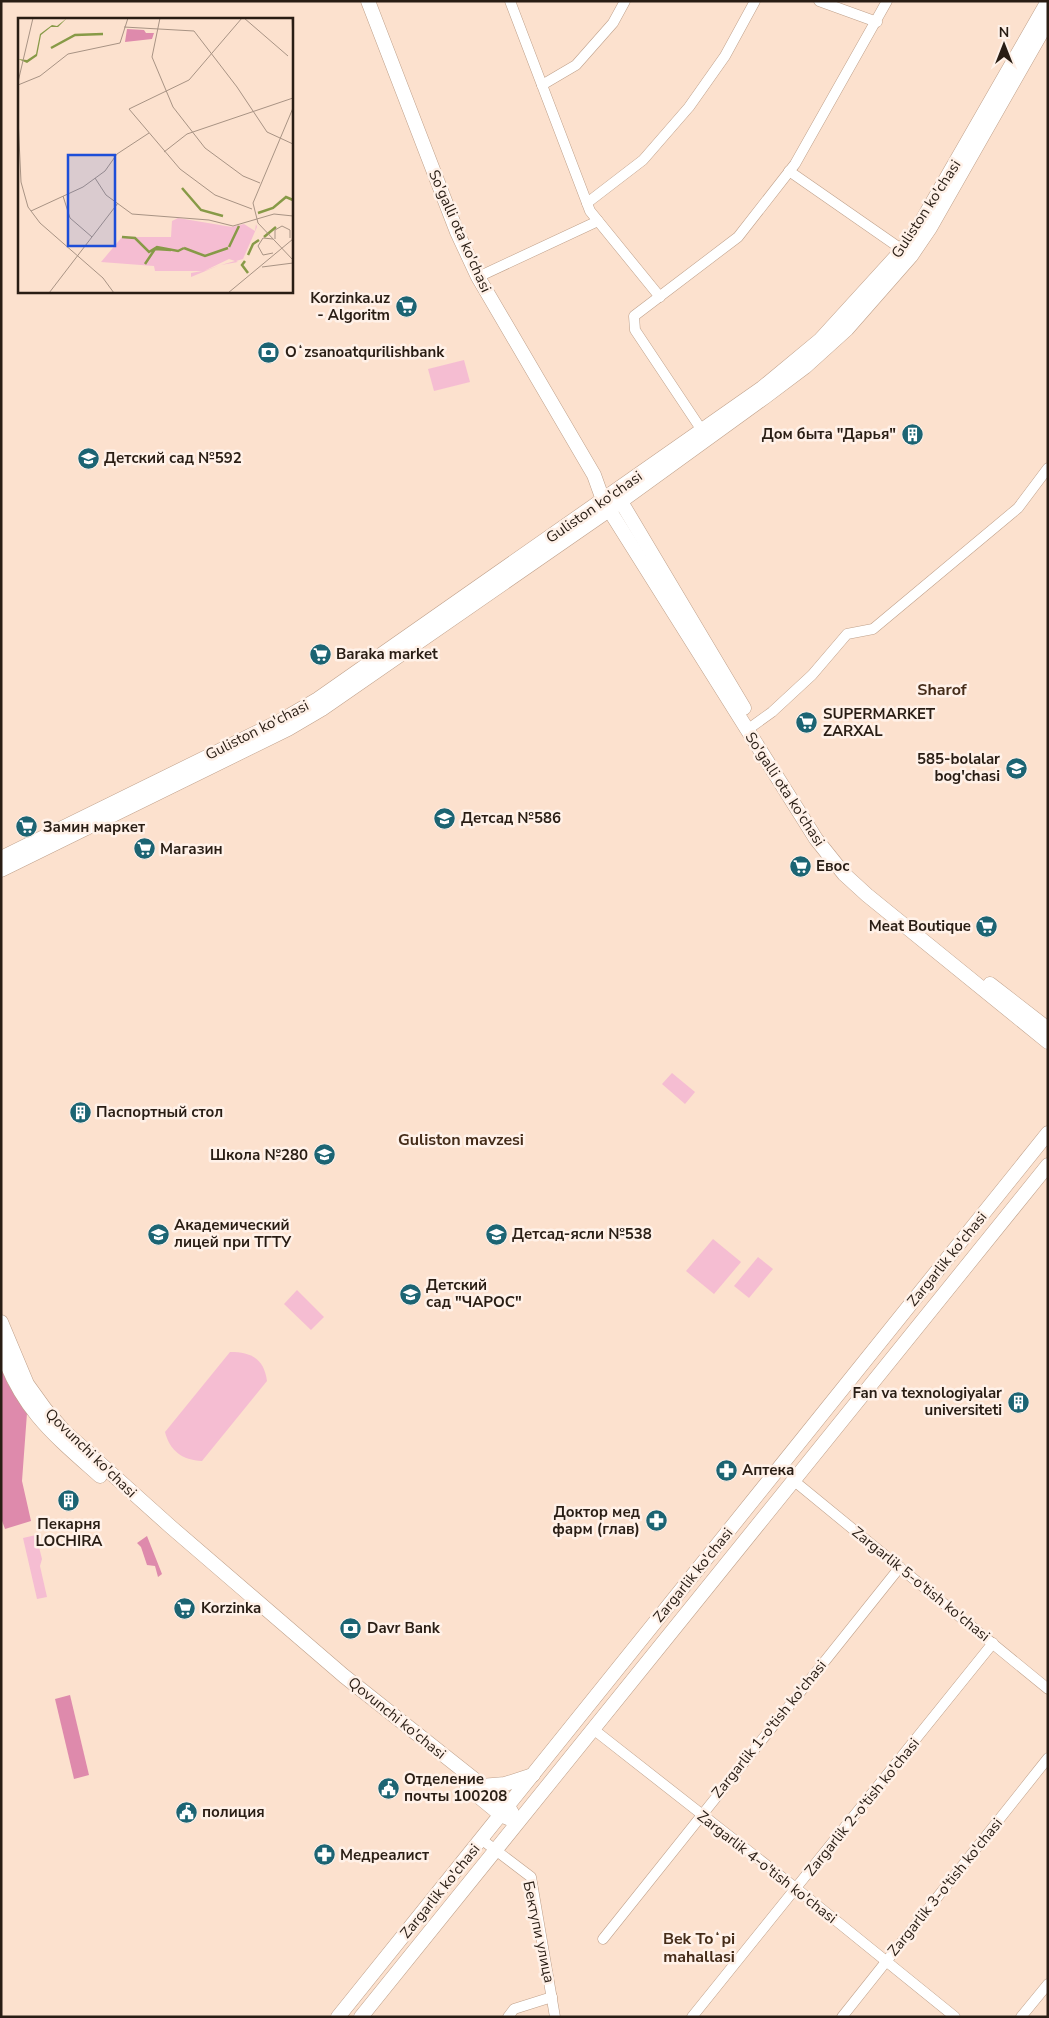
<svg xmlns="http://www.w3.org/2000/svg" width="1049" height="2018" font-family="'Nunito Sans',sans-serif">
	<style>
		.green { fill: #f5bdd2 }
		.forest { fill: #de8aac }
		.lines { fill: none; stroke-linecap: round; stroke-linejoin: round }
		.street-casing { stroke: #bfa08a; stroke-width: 11 }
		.secondary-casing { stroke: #bfa08a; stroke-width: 15 }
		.street { stroke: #fff; stroke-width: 10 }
		.secondary { stroke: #fff; stroke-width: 14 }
		.labels { text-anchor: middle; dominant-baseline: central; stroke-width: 5; stroke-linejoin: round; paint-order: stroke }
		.street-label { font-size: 15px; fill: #291d14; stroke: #fff1e8 }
		.poi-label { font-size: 15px; font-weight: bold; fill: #291d14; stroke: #fff1e8; text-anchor: start }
		.neighbourhood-label { font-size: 16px; font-weight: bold; fill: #452c19; stroke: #fff1e8 }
		.inset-river { fill: none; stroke: #879a47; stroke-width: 2.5 }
		.inset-road { fill: none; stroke: #a89384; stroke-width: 1 }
		.view { fill: #1d4ed8; fill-opacity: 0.15; stroke: #1d4ed8; stroke-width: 2.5 }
		.inset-edge { fill: none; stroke: #291d14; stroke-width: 2.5 }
	</style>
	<rect width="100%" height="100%" fill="#fce1ce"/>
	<!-- green -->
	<g class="green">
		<polygon points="464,360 470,382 434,391 428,369"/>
		<polygon points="672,1073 695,1092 685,1104 662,1084"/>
		<polygon points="713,1239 741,1262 714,1294 686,1271"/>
		<polygon points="758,1257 773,1269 749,1298 734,1286"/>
		<polygon points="297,1290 324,1317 311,1330 284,1304"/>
		<path d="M 230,1352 C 252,1352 264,1359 267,1381 L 202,1461 C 182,1460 170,1451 165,1432 Z"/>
		<polygon points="36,1535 42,1559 40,1566 47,1597 37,1599 23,1538"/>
	</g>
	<!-- forest -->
	<g class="forest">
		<polygon points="1,1365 8,1384 27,1413 22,1481 31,1521 5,1529 1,1518"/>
		<polygon points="147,1536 162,1574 158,1577 155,1566 147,1565 141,1547 137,1543"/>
		<polygon points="70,1695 89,1775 74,1779 55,1699"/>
	</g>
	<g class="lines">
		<defs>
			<g id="street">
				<polyline points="510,1 590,211 660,297"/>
				<polyline points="819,1 877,22"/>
				<polyline points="542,85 576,65 613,23 625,1"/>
				<polyline points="789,171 907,253"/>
				<polyline points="587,203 643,160 689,107 725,56 755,1"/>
				<polyline points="478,277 598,221"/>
				<polyline points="705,435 635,330 634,316 738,237 795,164 887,1"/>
				<polyline points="747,730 772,712 812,675 847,634 873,629 1018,508 1048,468"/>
				<polyline points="793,1480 1048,1689"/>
				<polyline points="593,1729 797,1889 955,2017"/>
				<polyline points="481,1839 531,1877 555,2017"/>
				<polyline points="603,1939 900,1567"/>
				<polyline points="508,2017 514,2009 552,1997"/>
				<polyline points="692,2017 993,1643"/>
				<polyline points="842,2017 1048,1758"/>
				<polyline points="1021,2017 1048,1984"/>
			</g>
			<g id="secondary">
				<polyline points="368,1 457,232 478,277 594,475 603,500 816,839 844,874 867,895 1048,1042"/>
				<polyline points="617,495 744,708"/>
				<polyline points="1,858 282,720 318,699 762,388 820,340 902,250 920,224 1048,1"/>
				<polyline points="1,870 288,729 322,709 609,510 765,397 805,367 847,329 911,256 930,228 1048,21"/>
				<polyline points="990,984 1048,1029"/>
				<polyline points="1,1322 27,1384 45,1409 64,1431 171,1527 344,1676 508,1806 512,1813"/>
				<path d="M 1,1349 C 22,1410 54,1435 100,1476"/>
				<polyline points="481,1786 505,1784 533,1775"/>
				<polyline points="467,1787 501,1815 508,1818"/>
				<polyline points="338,2017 1048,1133"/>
				<polyline points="361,2017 1048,1165"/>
			</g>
		</defs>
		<!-- street casing -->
		<use href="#street" class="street-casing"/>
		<!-- secondary casing -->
		<use href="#secondary" class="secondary-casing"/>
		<!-- street -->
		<use href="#street" class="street"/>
		<!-- secondary -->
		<use href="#secondary" class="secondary"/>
	</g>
	<!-- icons -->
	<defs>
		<symbol id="supermarket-disc" viewBox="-11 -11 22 22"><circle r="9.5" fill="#1c6473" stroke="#fff1e8"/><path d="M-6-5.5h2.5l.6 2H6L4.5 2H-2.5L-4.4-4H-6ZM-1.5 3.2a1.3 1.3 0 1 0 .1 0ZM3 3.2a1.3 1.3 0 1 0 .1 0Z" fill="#fff"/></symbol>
		<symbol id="bank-disc" viewBox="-11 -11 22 22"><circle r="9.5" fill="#1c6473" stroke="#fff1e8"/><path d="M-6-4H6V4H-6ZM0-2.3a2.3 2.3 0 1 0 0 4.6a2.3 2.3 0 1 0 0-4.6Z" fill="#fff"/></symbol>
		<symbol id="building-disc" viewBox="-11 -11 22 22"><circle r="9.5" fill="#1c6473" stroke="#fff1e8"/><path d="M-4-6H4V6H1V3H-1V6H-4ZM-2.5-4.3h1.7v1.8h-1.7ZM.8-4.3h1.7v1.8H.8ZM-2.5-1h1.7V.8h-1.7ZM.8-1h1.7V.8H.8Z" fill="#fff"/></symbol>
		<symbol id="school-disc" viewBox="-11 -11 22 22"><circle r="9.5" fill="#1c6473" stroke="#fff1e8"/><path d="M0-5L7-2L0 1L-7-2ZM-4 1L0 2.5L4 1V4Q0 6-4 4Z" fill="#fff"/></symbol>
		<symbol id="university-disc" viewBox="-11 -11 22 22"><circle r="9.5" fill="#1c6473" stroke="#fff1e8"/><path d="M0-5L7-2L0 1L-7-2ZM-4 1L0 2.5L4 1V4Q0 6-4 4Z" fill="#fff"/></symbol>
		<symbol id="pharmacy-disc" viewBox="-11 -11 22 22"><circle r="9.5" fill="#1c6473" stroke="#fff1e8"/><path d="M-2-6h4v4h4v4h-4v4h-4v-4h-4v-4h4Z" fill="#fff"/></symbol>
		<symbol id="civic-disc" viewBox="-11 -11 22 22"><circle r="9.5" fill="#1c6473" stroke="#fff1e8"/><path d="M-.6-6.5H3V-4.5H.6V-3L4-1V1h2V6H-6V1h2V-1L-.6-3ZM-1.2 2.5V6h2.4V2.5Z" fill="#fff"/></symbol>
	</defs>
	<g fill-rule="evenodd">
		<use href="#supermarket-disc" x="394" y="294" width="25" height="25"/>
		<use href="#bank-disc" x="256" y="340" width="25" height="25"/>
		<use href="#building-disc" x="900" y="422" width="25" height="25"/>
		<use href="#school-disc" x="76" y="446" width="25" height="25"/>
		<use href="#supermarket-disc" x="308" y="642" width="25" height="25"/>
		<use href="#supermarket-disc" x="794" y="710" width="25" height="25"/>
		<use href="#school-disc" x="1004" y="756" width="25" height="25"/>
		<use href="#school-disc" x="432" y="806" width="25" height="25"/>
		<use href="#supermarket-disc" x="14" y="814" width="25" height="25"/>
		<use href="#supermarket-disc" x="132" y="836" width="25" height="25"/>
		<use href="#supermarket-disc" x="788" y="854" width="25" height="25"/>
		<use href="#supermarket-disc" x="974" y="914" width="25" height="25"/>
		<use href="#building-disc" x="68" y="1100" width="25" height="25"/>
		<use href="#school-disc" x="312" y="1142" width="25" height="25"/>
		<use href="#university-disc" x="146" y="1222" width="25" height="25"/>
		<use href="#school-disc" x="484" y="1222" width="25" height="25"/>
		<use href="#school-disc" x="398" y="1282" width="25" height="25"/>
		<use href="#building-disc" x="1006" y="1390" width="25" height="25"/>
		<use href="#pharmacy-disc" x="714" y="1458" width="25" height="25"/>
		<use href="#building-disc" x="56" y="1488" width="25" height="25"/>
		<use href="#pharmacy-disc" x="644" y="1508" width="25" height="25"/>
		<use href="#supermarket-disc" x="172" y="1596" width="25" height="25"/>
		<use href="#bank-disc" x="338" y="1616" width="25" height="25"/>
		<use href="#civic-disc" x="376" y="1776" width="25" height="25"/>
		<use href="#civic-disc" x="174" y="1800" width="25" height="25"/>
		<use href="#pharmacy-disc" x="312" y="1842" width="25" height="25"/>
	</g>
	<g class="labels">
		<!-- street labels -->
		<g class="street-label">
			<text transform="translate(926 209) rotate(-57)">Guliston ko'chasi</text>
			<text transform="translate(460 231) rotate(66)">So'galli ota ko'chasi</text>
			<text transform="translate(594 507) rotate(-35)">Guliston ko'chasi</text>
			<text transform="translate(257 730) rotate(-27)">Guliston ko'chasi</text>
			<text transform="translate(785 789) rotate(57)">So'galli ota ko'chasi</text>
			<text transform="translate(947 1259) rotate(-51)">Zargarlik ko'chasi</text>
			<text transform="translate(91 1453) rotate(44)">Qovunchi ko'chasi</text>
			<text transform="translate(693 1575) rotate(-51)">Zargarlik ko'chasi</text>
			<text transform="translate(921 1584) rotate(39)">Zargarlik 5-o'tish ko'chasi</text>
			<text transform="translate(397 1718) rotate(39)">Qovunchi ko'chasi</text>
			<text transform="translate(769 1729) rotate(-51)">Zargarlik 1-o'tish ko'chasi</text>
			<text transform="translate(862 1807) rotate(-51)">Zargarlik 2-o'tish ko'chasi</text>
			<text transform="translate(767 1867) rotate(38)">Zargarlik 4-o'tish ko'chasi</text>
			<text transform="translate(945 1887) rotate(-51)">Zargarlik 3-o'tish ko'chasi</text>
			<text transform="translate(440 1891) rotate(-51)">Zargarlik ko'chasi</text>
			<text transform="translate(539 1932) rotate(78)">Бектупи улица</text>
		</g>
		<!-- poi labels -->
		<g class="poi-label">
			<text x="390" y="298" text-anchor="end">Korzinka.uz<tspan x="390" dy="17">- Algoritm</tspan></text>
			<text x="285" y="352">Oʻzsanoatqurilishbank</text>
			<text x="896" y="434" text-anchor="end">Дом быта "Дарья"</text>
			<text x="104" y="458">Детcкий сад №592</text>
			<text x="336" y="654">Baraka market</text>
			<text x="823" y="714">SUPERMARKET<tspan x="823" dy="17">ZARXAL</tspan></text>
			<text x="1000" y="759" text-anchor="end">585-bolalar<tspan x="1000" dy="17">bog'chasi</tspan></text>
			<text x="461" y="818">Детсад №586</text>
			<text x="43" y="827">Замин маркет</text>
			<text x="160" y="849">Магазин</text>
			<text x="816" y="866">Евос</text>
			<text x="971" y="926" text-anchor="end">Meat Boutique</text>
			<text x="96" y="1112">Паспортный стол</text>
			<text x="308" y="1155" text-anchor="end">Школа №280</text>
			<text x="174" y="1225">Академический<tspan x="174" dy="17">лицей при ТГТУ</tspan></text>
			<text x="512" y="1234">Детсад-ясли №538</text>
			<text x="426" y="1285">Детский<tspan x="426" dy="17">сад "ЧАРОС"</tspan></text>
			<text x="1002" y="1393" text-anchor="end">Fan va texnologiyalar<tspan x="1002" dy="17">universiteti</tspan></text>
			<text x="742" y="1470">Аптека</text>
			<text x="640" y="1512" text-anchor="end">Доктор мед<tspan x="640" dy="17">фарм (глав)</tspan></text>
			<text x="69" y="1524" text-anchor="middle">Пекарня<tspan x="69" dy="17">LOCHIRA</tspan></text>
			<text x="201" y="1608">Korzinka</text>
			<text x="367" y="1628">Davr Bank</text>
			<text x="404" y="1779">Отделение<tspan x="404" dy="17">почты 100208</tspan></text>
			<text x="202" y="1812">полиция</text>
			<text x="340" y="1855">Медреалист</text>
		</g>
		<!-- neighbourhood labels -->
		<g class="neighbourhood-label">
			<text x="942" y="690">Sharof</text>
			<text x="461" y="1140">Guliston mavzesi</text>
			<text x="699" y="1939">Bek Toʻpi<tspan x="699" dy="18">mahallasi</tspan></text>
		</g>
	</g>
	<!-- overview -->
	<g transform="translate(18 18)">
		<rect width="275" height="275" fill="#fce1ce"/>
		<path d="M 160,200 L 214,209 L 226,206 L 237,213 L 238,206 L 239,209 L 225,241 L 218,243 L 220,244 L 203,247 L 217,243 L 211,241 L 186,253 L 202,247 L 173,259 L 173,255 L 184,253 L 137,253 L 136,248 L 83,244 L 104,219 L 153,219 L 154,203 Z" fill="#f5bdd2"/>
		<path d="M 109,11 L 126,12 L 128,15 L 136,15 L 134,21 L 107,24 Z" fill="#de8aac"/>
		<path d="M 49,0 L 40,9 L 33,9 L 23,17 L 19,38 L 9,45 L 0,41 L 9,42 L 18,36 L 22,16 L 34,7 L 39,8 Z" fill="#879a47"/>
		<path class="inset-river" d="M 33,30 L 57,17 L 85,16M 164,170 L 183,192 L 205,198M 240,195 L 255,190 L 268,179 L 275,182M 104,219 L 117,220 L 131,234 L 139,229 L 160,233 L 166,230M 246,219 L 258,209M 211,229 L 221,208M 166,230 L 187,238 L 210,230M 230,237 L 235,226 L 241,222M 227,243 L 224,247 L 230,255M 127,246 L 137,231 L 153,232"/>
		<path class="inset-road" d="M 142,0 L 134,39 L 155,89 L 187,130 L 225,158 L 242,165M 224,0 L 171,62 L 111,91 L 162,151 L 197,177 L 234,191M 226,0 L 270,38M 274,0 L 275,24M 106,9 L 176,13 L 219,69 L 249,114 L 275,126M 0,64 L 15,0M 0,67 L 22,58 L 50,36 L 102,25 L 110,0M 275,90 L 235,185 L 240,205 L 275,242M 0,100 L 3,164 L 10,189 L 22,205 L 85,260 L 96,275M 146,134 L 169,116 L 275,80M 77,160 L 88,177 L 114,196 L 191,202 L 215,208 L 256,196 L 275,198M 45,178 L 52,200 L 74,219M 13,193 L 65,169 L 87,153 L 99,136 L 131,115M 257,221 L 257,212 L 264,208 L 272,212 L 272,220M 255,235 L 245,237 L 240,228 L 245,220 L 255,221M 244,249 L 275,245M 31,275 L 100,185M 210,275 L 275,221"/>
		<path class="view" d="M 50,137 L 97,137 L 97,228 L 50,228 Z"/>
		<rect width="275" height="275" class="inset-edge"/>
	</g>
	<!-- border -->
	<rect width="1049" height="2018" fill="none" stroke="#291d14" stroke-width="5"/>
	<!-- north arrow -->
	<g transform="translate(1004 45)" stroke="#fff1e8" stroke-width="4" paint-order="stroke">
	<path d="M0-4L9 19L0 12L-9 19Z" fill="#291d14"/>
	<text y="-8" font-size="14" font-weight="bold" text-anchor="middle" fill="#291d14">N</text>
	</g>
</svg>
